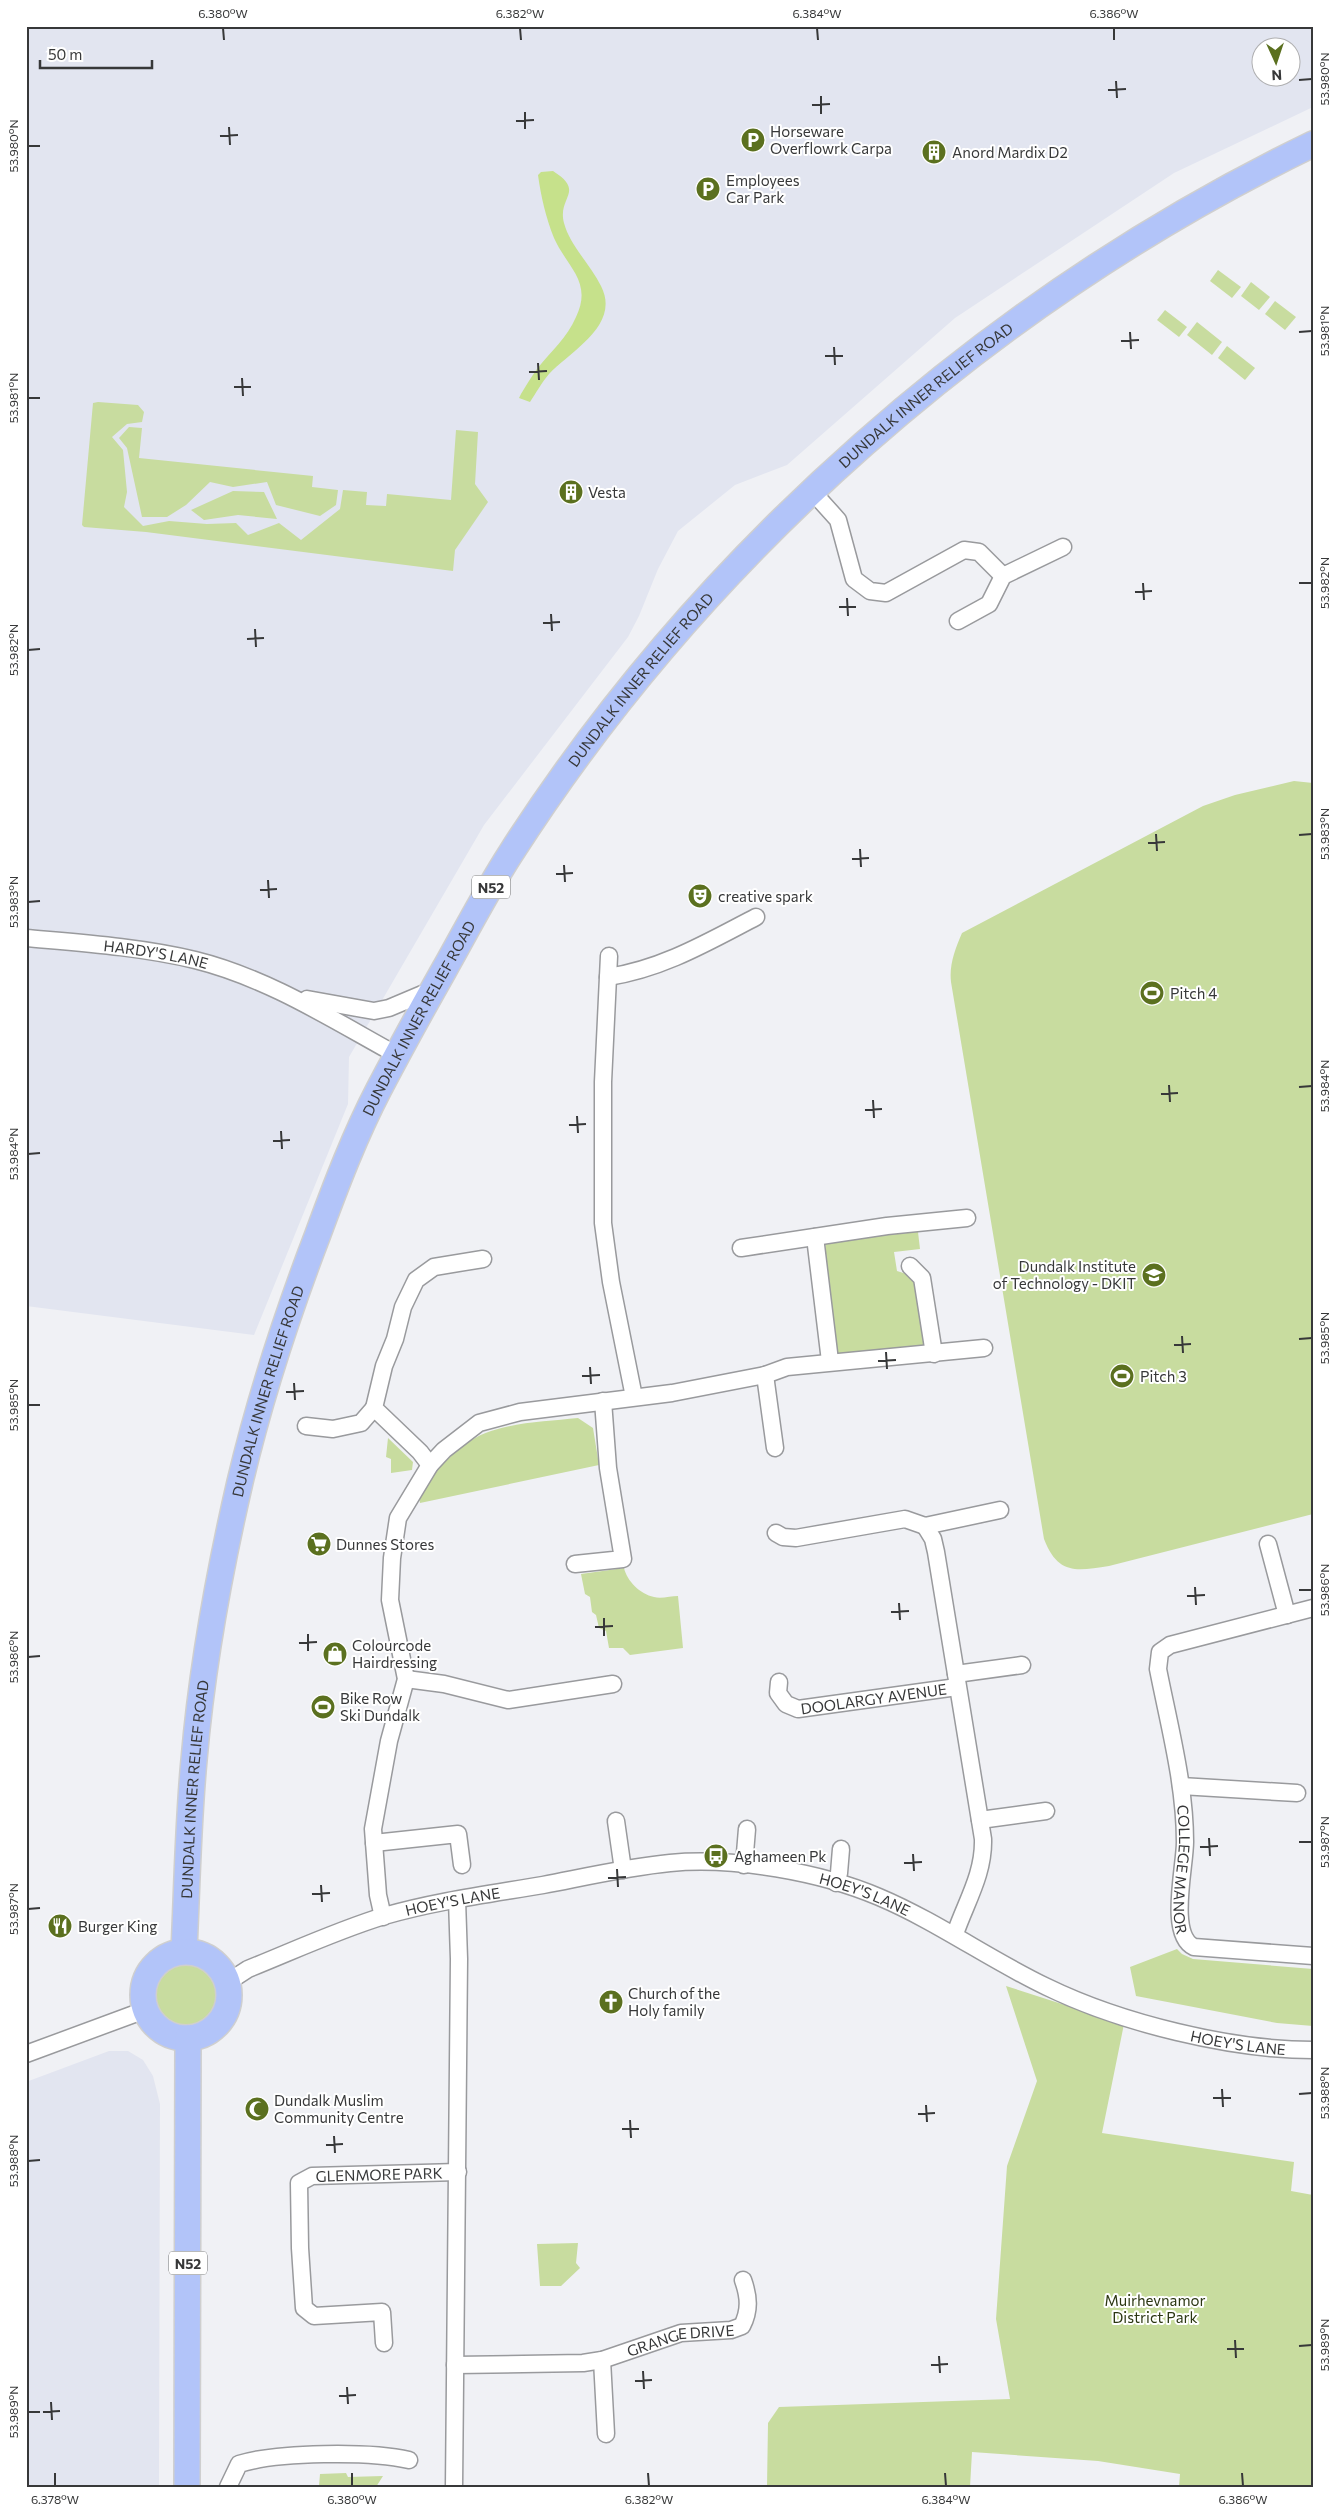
<svg xmlns="http://www.w3.org/2000/svg" width="1339" height="2513" font-family="Commissioner,sans-serif">
	<style>
		.built { fill: #e2e5f0; fill-rule: evenodd }
		.green { fill: #c8dc9f }
		.water { fill: #c6e18b }
		.lines { fill: none; stroke-linecap: round; stroke-linejoin: round }
		.street-casing { stroke: #999a9d; stroke-width: 19 }
		.primary-casing { stroke: #cfcfcf; stroke-width: 28 }
		.street { stroke: #fff; stroke-width: 16 }
		.primary { stroke: #b2c4f9; stroke-width: 25 }
		.ticks { fill: none; stroke: #373839; stroke-width: 2 }
		.labels { text-anchor: middle; dominant-baseline: central; stroke-width: 4; stroke-linejoin: round; paint-order: stroke }
		.shield { fill: #fff; stroke: #737474; stroke-width: 1 }
		.shield-label { font-size: 14px; font-weight: bold; fill: #373839 }
		.poi-label { font-size: 15px; fill: #373839; stroke: #fff; text-anchor: start }
		.street-label { font-size: 15px; fill: #373839; stroke: #fff }
		.park-label { font-size: 15px; fill: #2b3612; stroke: #fff }
		.neatline { fill: none; stroke: #373839; stroke-width: 2 }
		.ticks-label { font-size: 12px; text-anchor: middle; fill: #373839 }
	</style>
	<rect width="100%" height="100%" fill="#f0f1f5"/>
	<!-- built -->
	<g class="built">
		<path d="M 26,26 L 1313,26 L 1313,107 L 1174,173 L 955,318 L 787,465 L 735,485 L 678,531 L 658,569 L 639,616 L 628,637 L 484,825 L 349,1057 L 348,1104 L 254,1335 L 26,1306 ZM 1262,48 L 1292,48 L 1292,78 L 1262,78 Z"/>
		<polygon points="109,2051 128,2051 143,2060 153,2076 160,2104 159,2487 26,2487 26,2082"/>
	</g>
	<!-- green -->
	<g class="green">
		<polygon points="1218,270 1241,287 1232,298 1210,281"/>
		<polygon points="1251,282 1270,297 1259,310 1241,296"/>
		<polygon points="1275,301 1296,317 1285,330 1265,314"/>
		<polygon points="1165,310 1187,327 1179,337 1157,320"/>
		<polygon points="1197,322 1222,342 1212,355 1187,335"/>
		<polygon points="1227,346 1255,368 1245,380 1218,358"/>
		<polygon points="98,402 138,405 144,412 142,422 127,424 112,437 123,450 127,492 124,507 143,526 169,521 207,524 236,523 248,535 279,523 301,540 340,509 343,490 367,492 366,505 386,506 387,494 451,500 456,430 478,432 475,484 488,502 455,550 453,571 146,532 84,527 82,525 93,403"/>
		<polygon points="129,427 142,428 139,458 313,476 312,487 338,490 336,505 320,516 276,505 267,482 233,487 210,482 186,505 167,517 142,517 127,448 119,438"/>
		<polygon points="233,491 264,492 277,519 238,515 204,520 191,510"/>
		<path d="M 1294,781 L 1313,783 L 1313,1514 L 1109,1566 C 1076,1571 1058,1575 1044,1539 L 951,982 C 949,965 955,949 962,933 L 1203,806 L 1235,795 Z"/>
		<polygon points="918,1232 920,1249 894,1252 897,1271 913,1276 916,1283 924,1350 836,1359 825,1243 853,1238"/>
		<path d="M 578,1418 L 593,1428 L 599,1465 L 420,1503 L 419,1497 C 433,1471 462,1440 491,1431 C 518,1422 550,1421 578,1418 Z"/>
		<polygon points="388,1438 413,1462 412,1470 391,1473 391,1459 386,1457"/>
		<path d="M 624,1568 C 627,1581 640,1594 654,1597 C 661,1599 671,1596 678,1596 L 683,1648 L 630,1655 L 623,1648 L 609,1648 L 606,1631 L 599,1628 L 596,1615 L 592,1612 L 590,1597 L 585,1594 L 581,1574 Z"/>
		<polygon points="1177,1949 1182,1954 1193,1959 1313,1969 1313,2026 1277,2023 1136,1996 1130,1967"/>
		<circle cx="186" cy="1995" r="35"/>
		<polygon points="1006,1986 1124,2024 1102,2133 1294,2162 1291,2191 1313,2195 1313,2487 1179,2487 1180,2474 1098,2461 972,2452 970,2487 767,2487 768,2423 779,2407 1010,2399 996,2319 1007,2166 1037,2081"/>
		<polygon points="578,2243 576,2263 580,2268 561,2286 540,2286 537,2244"/>
		<polygon points="346,2473 348,2477 383,2476 376,2487 319,2486 320,2474"/>
	</g>
	<!-- water -->
	<path class="water" d="M 553,171 C 586,192 557,197 564,223 C 570,246 591,265 601,286 C 621,325 571,351 549,374 C 542,382 536,393 530,402 L 519,398 L 521,394 C 526,386 531,377 537,369 C 551,351 567,338 576,317 C 593,282 567,267 554,238 C 546,218 541,197 538,175 L 541,172 Z"/>
	<g class="lines">
		<defs>
			<g id="street">
				<polyline points="812,491 838,520 854,579 870,591 886,593 964,550 979,552 1003,576"/>
				<polyline points="958,621 989,604 1003,576 1063,547"/>
				<path id="s1" d="M 26,938 C 82,943 141,947 195,960 C 268,978 333,1020 397,1055"/>
				<polyline points="609,956 603,1082 603,1223 611,1282 634,1397"/>
				<path d="M 608,977 C 662,969 708,942 756,917"/>
				<polyline points="307,999 374,1011 389,1008 434,989"/>
				<polyline points="815,1237 830,1361"/>
				<polyline points="741,1248 887,1226 967,1218"/>
				<polyline points="910,1266 922,1278 934,1354"/>
				<polyline points="765,1375 775,1448"/>
				<polyline points="306,1426 333,1429 361,1423 374,1408"/>
				<polyline points="430,1465 420,1452 374,1408 384,1366 395,1339 403,1307 416,1280 434,1267 483,1259"/>
				<path d="M 925,1526 L 933,1539 L 936,1552 L 983,1839 C 984,1874 966,1902 955,1934"/>
				<polyline points="776,1533 783,1537 796,1538 905,1519 925,1526 1000,1510"/>
				<polyline points="1268,1544 1287,1615"/>
				<polyline points="575,1564 623,1559 608,1468 603,1401"/>
				<path id="s2" d="M 1313,1608 L 1170,1645 L 1160,1652 L 1158,1669 C 1169,1725 1185,1784 1185,1842 C 1185,1867 1168,1935 1194,1947 L 1313,1956"/>
				<polyline points="956,1674 1022,1665"/>
				<polyline points="406,1679 444,1684 508,1700 613,1684"/>
				<path id="s3" d="M 779,1682 L 778,1693 L 786,1704 L 798,1709 L 957,1687"/>
				<polyline points="1181,1786 1297,1793"/>
				<polyline points="980,1820 1046,1811"/>
				<polyline points="616,1821 623,1870"/>
				<polyline points="374,1843 458,1834 462,1865"/>
				<polyline points="744,1865 747,1829"/>
				<polyline points="836,1883 839,1873 841,1849"/>
				<polyline points="383,1917 378,1895 373,1829 389,1741 406,1679 390,1600 392,1558 398,1518 430,1465 444,1450 479,1423 520,1412 672,1393 765,1375 787,1367 984,1348"/>
				<path id="s4" d="M 228,1982 L 248,1969 C 293,1951 338,1930 384,1916 C 436,1901 490,1894 543,1885 C 585,1877 628,1867 670,1863 C 735,1857 820,1872 879,1897 C 938,1922 990,1960 1047,1987 C 1121,2023 1231,2050 1313,2050"/>
				<polyline points="26,2054 145,2010"/>
				<path id="s5" d="M 384,2343 L 382,2312 L 314,2316 L 304,2308 L 300,2248 L 299,2183 L 312,2176 L 458,2172"/>
				<polyline points="602,2360 606,2434"/>
				<path id="s6" d="M 455,2365 L 583,2363 L 602,2360 L 681,2333 L 731,2330 L 742,2326 C 750,2310 749,2297 743,2280"/>
				<path d="M 228,2487 L 239,2464 C 277,2452 370,2451 409,2460"/>
				<polyline points="454,2487 459,1959 457,1900"/>
			</g>
			<g id="primary">
				<path id="s7" d="M 184,1951 C 187,1887 188,1823 194,1760 C 202,1666 219,1573 240,1482 C 260,1397 287,1315 318,1234 C 336,1185 355,1135 379,1089 C 400,1049 422,1009 444,970 C 466,931 487,890 511,853 C 704,552 991,300 1313,144"/>
				<circle cx="186" cy="1995" r="43"/>
				<polyline points="187,2487 188,2038"/>
			</g>
		</defs>
		<!-- street casing -->
		<use href="#street" class="street-casing"/>
		<!-- primary casing -->
		<use href="#primary" class="primary-casing"/>
		<!-- street -->
		<use href="#street" class="street"/>
		<!-- primary -->
		<use href="#primary" class="primary"/>
	</g>
	<!-- ticks -->
	<path class="ticks" d="M 223,28 L 224,40M 520,28 L 521,40M 817,28 L 818,40M 1114,28 L 1114,40M 1299,80 L 1312,79M 1116,81 L 1117,98M 1108,90 L 1126,89M 821,96 L 821,114M 812,105 L 830,104M 525,112 L 525,129M 516,121 L 534,120M 229,127 L 230,145M 220,136 L 238,135M 28,146 L 40,146M 1130,332 L 1131,349M 1299,332 L 1312,331M 1121,341 L 1139,340M 834,347 L 835,365M 825,356 L 843,356M 538,363 L 539,380M 529,372 L 547,371M 242,378 L 243,396M 234,387 L 251,387M 28,398 L 40,398M 1143,583 L 1144,600M 1299,583 L 1312,583M 1135,592 L 1152,591M 847,598 L 848,616M 839,607 L 856,607M 551,614 L 552,631M 543,623 L 560,622M 255,629 L 256,647M 247,639 L 264,638M 28,650 L 40,649M 1156,834 L 1157,851M 1299,835 L 1312,834M 1148,843 L 1165,842M 860,849 L 861,867M 852,859 L 869,858M 564,865 L 565,882M 556,874 L 573,873M 268,880 L 269,898M 260,890 L 277,889M 28,902 L 40,901M 1169,1085 L 1170,1102M 1299,1087 L 1312,1086M 1161,1094 L 1178,1093M 873,1100 L 874,1118M 865,1110 L 882,1109M 577,1116 L 578,1133M 569,1125 L 586,1124M 281,1131 L 282,1149M 273,1141 L 290,1140M 28,1154 L 40,1153M 1182,1336 L 1183,1353M 1299,1339 L 1312,1338M 1174,1345 L 1191,1344M 886,1352 L 887,1369M 878,1361 L 896,1360M 590,1367 L 591,1384M 582,1376 L 600,1375M 294,1383 L 295,1400M 286,1392 L 304,1391M 28,1405 L 40,1405M 1195,1587 L 1196,1605M 1299,1590 L 1312,1590M 1187,1596 L 1205,1595M 899,1603 L 900,1620M 891,1612 L 909,1611M 604,1618 L 604,1636M 595,1627 L 613,1626M 308,1634 L 308,1651M 299,1643 L 317,1642M 28,1657 L 40,1656M 1209,1838 L 1210,1856M 1299,1842 L 1312,1842M 1200,1847 L 1218,1846M 913,1854 L 914,1871M 904,1863 L 922,1862M 617,1869 L 618,1887M 608,1878 L 626,1877M 321,1885 L 322,1902M 312,1894 L 330,1893M 28,1909 L 40,1908M 1222,2089 L 1223,2107M 1299,2094 L 1312,2093M 1213,2098 L 1231,2098M 926,2105 L 927,2122M 918,2114 L 935,2113M 630,2120 L 631,2138M 622,2129 L 639,2129M 334,2136 L 335,2153M 326,2145 L 343,2144M 28,2161 L 40,2160M 1235,2340 L 1236,2358M 1299,2346 L 1312,2345M 1227,2349 L 1244,2349M 939,2356 L 940,2373M 931,2365 L 948,2364M 643,2371 L 644,2389M 635,2381 L 652,2380M 347,2387 L 348,2404M 339,2396 L 356,2395M 51,2402 L 52,2420M 28,2412 L 40,2412M 43,2412 L 60,2411M 55,2473 L 55,2486M 352,2473 L 352,2486M 648,2473 L 649,2486M 945,2473 L 946,2486M 1242,2473 L 1243,2486"/>
	<!-- icons -->
	<defs>
		<symbol id="parking-disc" viewBox="-11 -11 22 22"><circle r="9.5" fill="#5b701f" stroke="#fff"/><path d="M-3.5-5.5H1a3.5 3.5 0 0 1 0 7H-1V5.5H-3.5ZM-1-3.4V-.6H.8a1.4 1.4 0 0 0 0-2.8Z" fill="#fff"/></symbol>
		<symbol id="building-disc" viewBox="-11 -11 22 22"><circle r="9.5" fill="#5b701f" stroke="#fff"/><path d="M-4-6H4V6H1V3H-1V6H-4ZM-2.5-4.3h1.7v1.8h-1.7ZM.8-4.3h1.7v1.8H.8ZM-2.5-1h1.7V.8h-1.7ZM.8-1h1.7V.8H.8Z" fill="#fff"/></symbol>
		<symbol id="theatre-disc" viewBox="-11 -11 22 22"><circle r="9.5" fill="#5b701f" stroke="#fff"/><path d="M-5-5.5Q0-4 5-5.5V0Q5 5 0 6Q-5 5-5 0ZM-3.3-2.5H-1v1.5H-3.3ZM1-2.5H3.3v1.5H1ZM-2.8 1Q0 5.5 2.8 1Z" fill="#fff"/></symbol>
		<symbol id="stadium-disc" viewBox="-11 -11 22 22"><circle r="9.5" fill="#5b701f" stroke="#fff"/><path d="M0-5a6.5 5 0 1 0 0 10a6.5 5 0 1 0 0-10ZM-3.5-1.8h7v3.6h-7Z" fill="#fff"/></symbol>
		<symbol id="university-disc" viewBox="-11 -11 22 22"><circle r="9.5" fill="#5b701f" stroke="#fff"/><path d="M0-5L7-2L0 1L-7-2ZM-4 1L0 2.5L4 1V4Q0 6-4 4Z" fill="#fff"/></symbol>
		<symbol id="supermarket-disc" viewBox="-11 -11 22 22"><circle r="9.5" fill="#5b701f" stroke="#fff"/><path d="M-6-5.5h2.5l.6 2H6L4.5 2H-2.5L-4.4-4H-6ZM-1.5 3.2a1.3 1.3 0 1 0 .1 0ZM3 3.2a1.3 1.3 0 1 0 .1 0Z" fill="#fff"/></symbol>
		<symbol id="shop-disc" viewBox="-11 -11 22 22"><circle r="9.5" fill="#5b701f" stroke="#fff"/><path d="M-5-2.5h2.3a2.7 3.5 0 0 1 5.4 0H5L5.5 6h-11ZM-1.5-2.5h3a1.5 2.3 0 0 0-3 0Z" fill="#fff"/></symbol>
		<symbol id="bus-disc" viewBox="-11 -11 22 22"><circle r="9.5" fill="#5b701f" stroke="#fff"/><path d="M-5-6H5V4H4V6H2V4H-2V6H-4V4H-5ZM-3.5-4V0h7V-4ZM-3.5 1.2v1.5H-2V1.2ZM2 1.2v1.5H3.5V1.2Z" fill="#fff"/></symbol>
		<symbol id="restaurant-disc" viewBox="-11 -11 22 22"><circle r="9.5" fill="#5b701f" stroke="#fff"/><path d="M-5-6h1v4h1v-4h1v4h1v-4h1v5L-1.5 .5V6h-2V.5L-5-1ZM5-6V6H3V1.5H1.5Q1.5-4 5-6Z" fill="#fff"/></symbol>
		<symbol id="church-disc" viewBox="-11 -11 22 22"><circle r="9.5" fill="#5b701f" stroke="#fff"/><path d="M-1.2-6h2.4v3.5h3.3v2.4h-3.3V6h-2.4V-.1h-3.3v-2.4h3.3Z" fill="#fff"/></symbol>
		<symbol id="mosque-disc" viewBox="-11 -11 22 22"><circle r="9.5" fill="#5b701f" stroke="#fff"/><path d="M3.5-4.9A6 6 0 1 0 3.5 4.9A5 5 0 1 1 3.5-4.9Z" fill="#fff"/></symbol>
	</defs>
	<g fill-rule="evenodd">
		<use href="#parking-disc" x="739" y="126" width="28" height="28"/>
		<use href="#building-disc" x="920" y="138" width="28" height="28"/>
		<use href="#parking-disc" x="694" y="175" width="28" height="28"/>
		<use href="#building-disc" x="557" y="478" width="28" height="28"/>
		<use href="#theatre-disc" x="686" y="882" width="28" height="28"/>
		<use href="#stadium-disc" x="1138" y="979" width="28" height="28"/>
		<use href="#university-disc" x="1140" y="1261" width="28" height="28"/>
		<use href="#stadium-disc" x="1108" y="1362" width="28" height="28"/>
		<use href="#supermarket-disc" x="305" y="1530" width="28" height="28"/>
		<use href="#shop-disc" x="321" y="1640" width="28" height="28"/>
		<use href="#stadium-disc" x="309" y="1693" width="28" height="28"/>
		<use href="#bus-disc" x="702" y="1842" width="28" height="28"/>
		<use href="#restaurant-disc" x="46" y="1912" width="28" height="28"/>
		<use href="#church-disc" x="597" y="1988" width="28" height="28"/>
		<use href="#mosque-disc" x="243" y="2095" width="28" height="28"/>
	</g>
	<g class="labels">
		<!-- shield labels -->
		<g class="shield">
			<rect x="472" y="875.5" width="38" height="23" rx="4"/>
			<rect x="169" y="2251.5" width="38" height="23" rx="4"/>
		</g>
		<g class="shield-label">
			<text x="491" y="887">N52</text>
			<text x="188" y="2263">N52</text>
		</g>
		<!-- poi labels -->
		<g class="poi-label">
			<text x="770" y="131">Horseware<tspan x="770" dy="17">Overflowrk Carpa</tspan></text>
			<text x="952" y="152">Anord Mardix D2</text>
			<text x="726" y="180">Employees<tspan x="726" dy="17">Car Park</tspan></text>
			<text x="588" y="492">Vesta</text>
			<text x="718" y="896">creative spark</text>
			<text x="1170" y="993">Pitch 4</text>
			<text x="1136" y="1266" text-anchor="end">Dundalk Institute<tspan x="1136" dy="17">of Technology - DKIT</tspan></text>
			<text x="1140" y="1376">Pitch 3</text>
			<text x="336" y="1544">Dunnes Stores</text>
			<text x="352" y="1645">Colourcode<tspan x="352" dy="17">Hairdressing</tspan></text>
			<text x="340" y="1698">Bike Row<tspan x="340" dy="17">Ski Dundalk</tspan></text>
			<text x="734" y="1856">Aghameen Pk</text>
			<text x="78" y="1926">Burger King</text>
			<text x="628" y="1993">Church of the<tspan x="628" dy="17">Holy family</tspan></text>
			<text x="274" y="2100">Dundalk Muslim<tspan x="274" dy="17">Community Centre</tspan></text>
		</g>
		<!-- street labels -->
		<g class="street-label">
			<text stroke="none"><textPath href="#s7" startOffset="1782">DUNDALK INNER RELIEF ROAD</textPath></text>
			<text stroke="none"><textPath href="#s7" startOffset="1378">DUNDALK INNER RELIEF ROAD</textPath></text>
			<text stroke="none"><textPath href="#s1" startOffset="131">HARDY'S LANE</textPath></text>
			<text stroke="none"><textPath href="#s7" startOffset="972">DUNDALK INNER RELIEF ROAD</textPath></text>
			<text stroke="none"><textPath href="#s7" startOffset="568">DUNDALK INNER RELIEF ROAD</textPath></text>
			<text stroke="none"><textPath href="#s3" startOffset="114">DOOLARGY AVENUE</textPath></text>
			<text stroke="none"><textPath href="#s7" startOffset="162">DUNDALK INNER RELIEF ROAD</textPath></text>
			<text stroke="none"><textPath href="#s2" startOffset="380">COLLEGE MANOR</textPath></text>
			<text stroke="none"><textPath href="#s4" startOffset="660">HOEY'S LANE</textPath></text>
			<text stroke="none"><textPath href="#s4" startOffset="240">HOEY'S LANE</textPath></text>
			<text stroke="none"><textPath href="#s4" startOffset="1065">HOEY'S LANE</textPath></text>
			<text stroke="none"><textPath href="#s5" startOffset="319">GLENMORE PARK</textPath></text>
			<text stroke="none"><textPath href="#s6" startOffset="229">GRANGE DRIVE</textPath></text>
		</g>
		<!-- park labels -->
		<g class="park-label">
			<text x="1155" y="2300">Muirhevnamor<tspan x="1155" dy="17">District Park</tspan></text>
		</g>
	</g>
	<!-- border -->
	<rect width="1339" height="2513" fill="none" stroke="#ffffff" stroke-width="55"/>
	<!-- north arrow -->
	<g transform="translate(1276 62) rotate(177)"><circle r="24" fill="#ffffff" stroke="#afafb0"/>
	<path d="M0-4L9 19L0 12L-9 19Z" fill="#5b701f"/>
	<text y="-8" font-size="14" font-weight="bold" text-anchor="middle" fill="#373839">N</text>
	</g>
	<!-- scale -->
	<path d="M40 60v8h112v-8" fill="none" stroke="#373839" stroke-width="2.5"/>
	<text x="48" y="60" font-size="15" fill="#373839" stroke="#ffffff" stroke-width="4" paint-order="stroke">50 m</text>
	<rect x="28" y="28" width="1284" height="2458" class="neatline"/>
	<g class="ticks-label">
		<text x="223" y="18">6.380°W</text>
		<text x="520" y="18">6.382°W</text>
		<text x="817" y="18">6.384°W</text>
		<text x="1114" y="18">6.386°W</text>
		<text transform="translate(1325 79) rotate(-90)" y="4">53.980°N</text>
		<text transform="translate(14 146) rotate(-90)" y="4">53.980°N</text>
		<text transform="translate(1325 331) rotate(-90)" y="4">53.981°N</text>
		<text transform="translate(14 398) rotate(-90)" y="4">53.981°N</text>
		<text transform="translate(1325 583) rotate(-90)" y="4">53.982°N</text>
		<text transform="translate(14 650) rotate(-90)" y="4">53.982°N</text>
		<text transform="translate(1325 834) rotate(-90)" y="4">53.983°N</text>
		<text transform="translate(14 902) rotate(-90)" y="4">53.983°N</text>
		<text transform="translate(1325 1086) rotate(-90)" y="4">53.984°N</text>
		<text transform="translate(14 1154) rotate(-90)" y="4">53.984°N</text>
		<text transform="translate(1325 1338) rotate(-90)" y="4">53.985°N</text>
		<text transform="translate(14 1405) rotate(-90)" y="4">53.985°N</text>
		<text transform="translate(1325 1590) rotate(-90)" y="4">53.986°N</text>
		<text transform="translate(14 1657) rotate(-90)" y="4">53.986°N</text>
		<text transform="translate(1325 1842) rotate(-90)" y="4">53.987°N</text>
		<text transform="translate(14 1909) rotate(-90)" y="4">53.987°N</text>
		<text transform="translate(1325 2093) rotate(-90)" y="4">53.988°N</text>
		<text transform="translate(14 2161) rotate(-90)" y="4">53.988°N</text>
		<text transform="translate(1325 2345) rotate(-90)" y="4">53.989°N</text>
		<text transform="translate(14 2412) rotate(-90)" y="4">53.989°N</text>
		<text x="55" y="2504">6.378°W</text>
		<text x="352" y="2504">6.380°W</text>
		<text x="649" y="2504">6.382°W</text>
		<text x="946" y="2504">6.384°W</text>
		<text x="1243" y="2504">6.386°W</text>
	</g>
</svg>
